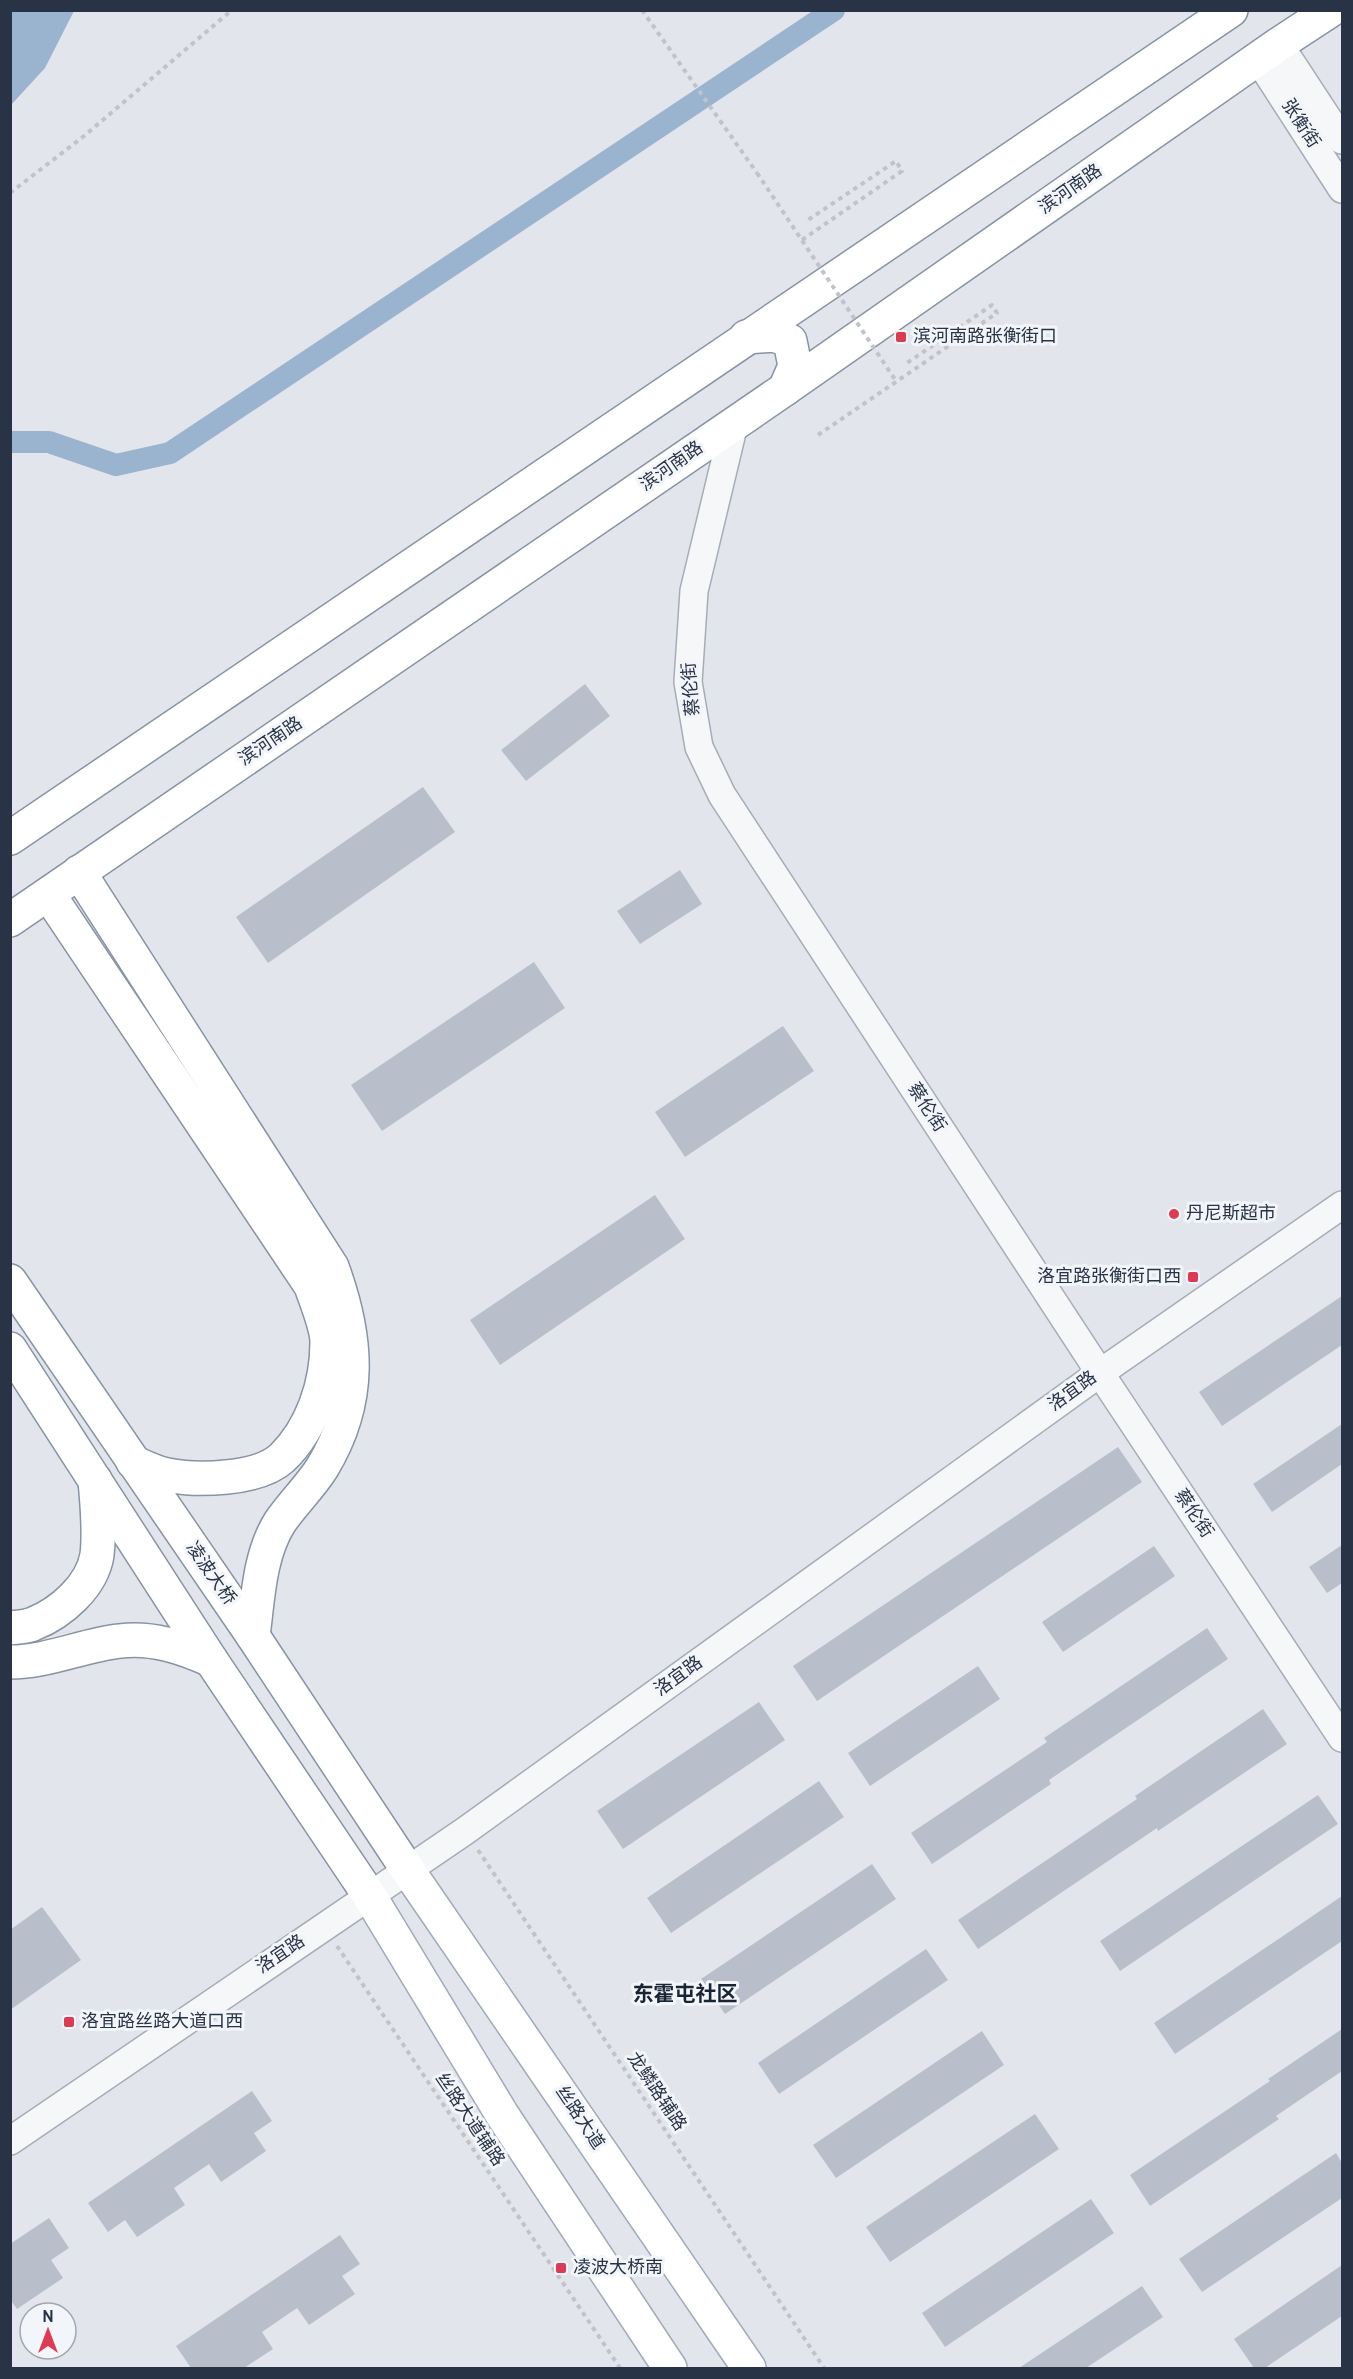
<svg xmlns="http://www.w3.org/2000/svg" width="1353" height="2379" font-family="Overpass,'Noto Sans SC',sans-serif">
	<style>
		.water { fill: #9ab3cf }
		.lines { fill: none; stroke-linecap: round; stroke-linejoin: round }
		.canal { stroke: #9ab3cf; stroke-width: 22 }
		.building { fill: #b9bfca }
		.minor-casing { stroke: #a6adb7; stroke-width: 30 }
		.major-casing { stroke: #a0aab9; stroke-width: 36 }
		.highway-casing { stroke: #8893a4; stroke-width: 36 }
		.path { stroke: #c0c4ca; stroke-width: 4; stroke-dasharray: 4.5 4.5; stroke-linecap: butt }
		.minor { stroke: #f5f7f9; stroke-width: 27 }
		.major { stroke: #fff; stroke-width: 33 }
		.highway { stroke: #fff; stroke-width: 33 }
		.path-bridge { stroke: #c0c4ca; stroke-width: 4; stroke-dasharray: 4.5 4.5; stroke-linecap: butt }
		.poi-dot { fill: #dc3c53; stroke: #f2f5f9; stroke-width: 2 }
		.labels { text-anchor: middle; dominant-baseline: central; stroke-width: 6; stroke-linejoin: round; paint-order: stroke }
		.street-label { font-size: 18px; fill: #283346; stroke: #f2f5f9 }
		.poi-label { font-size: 18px; fill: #283346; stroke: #f2f5f9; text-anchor: start }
		.quarter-label { font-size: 21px; font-weight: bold; fill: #1a2437; stroke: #f2f5f9 }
	</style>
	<rect width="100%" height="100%" fill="#e2e6ec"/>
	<!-- water -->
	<polygon class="water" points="11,10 74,11 45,68 11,105"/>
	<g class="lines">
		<!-- canal -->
		<polyline class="canal" points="10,442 49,442 116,465 170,453 834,10"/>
	</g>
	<!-- building -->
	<g class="building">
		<polygon points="585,684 610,716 526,781 501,750"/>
		<polygon points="423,787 455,832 268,963 236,917"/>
		<polygon points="680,870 702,904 640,944 617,911"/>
		<polygon points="534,962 565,1008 382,1131 351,1085"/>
		<polygon points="783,1026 814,1071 685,1157 655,1112"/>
		<polygon points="655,1195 685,1239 500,1365 470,1320"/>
		<polygon points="1342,1296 1342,1345 1222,1426 1199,1392"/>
		<polygon points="1342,1424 1342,1464 1272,1512 1253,1484"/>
		<polygon points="1118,1447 1142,1482 817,1701 793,1666"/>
		<polygon points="1342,1545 1342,1583 1327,1593 1309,1567"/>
		<polygon points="1154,1546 1175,1576 1063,1652 1042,1622"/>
		<polygon points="1207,1628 1228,1659 1049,1780 1051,1784 932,1864 911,1833 1047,1742 1044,1738"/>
		<polygon points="978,1666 1000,1699 870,1786 848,1753"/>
		<polygon points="759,1702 785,1740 623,1849 597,1811"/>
		<polygon points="1263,1709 1287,1744 1158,1831 1157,1828 978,1949 958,1920 1137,1799 1135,1796"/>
		<polygon points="819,1781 844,1817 671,1933 647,1898"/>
		<polygon points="1318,1795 1338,1824 1120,1971 1100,1941"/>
		<polygon points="872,1864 896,1899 725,2014 701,1979"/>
		<polygon points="1342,1896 1342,1941 1175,2054 1154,2023"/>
		<polygon points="42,1907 81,1960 10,2010 10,1930"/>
		<polygon points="926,1949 948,1980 779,2094 758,2063"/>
		<polygon points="1342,2029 1342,2071 1276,2116 1279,2119 1150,2206 1130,2175 1270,2081 1268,2079"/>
		<polygon points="982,2031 1004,2065 836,2178 813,2145"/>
		<polygon points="252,2091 272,2121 254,2133 266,2151 221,2182 209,2164 174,2188 185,2205 137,2237 125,2220 108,2232 88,2203"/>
		<polygon points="1035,2114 1059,2149 890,2262 866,2227"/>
		<polygon points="1336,2153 1342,2163 1342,2198 1202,2292 1179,2259"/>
		<polygon points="1091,2199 1114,2233 945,2347 922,2313"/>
		<polygon points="49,2218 69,2248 51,2260 63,2278 17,2309 10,2299 10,2244"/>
		<polygon points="340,2235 360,2264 342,2276 355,2294 309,2325 297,2308 262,2332 273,2349 244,2368 191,2368 176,2346"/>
		<polygon points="1342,2265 1342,2316 1265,2368 1254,2368 1234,2339"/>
		<polygon points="1142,2286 1163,2317 1086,2368 1019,2368"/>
	</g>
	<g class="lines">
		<defs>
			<g id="minor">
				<polyline points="1279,44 1342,140"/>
				<polyline points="1258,59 1342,189"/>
				<polyline points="734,424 694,591 688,682 699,747 722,795 1100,1373 1342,1738"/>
				<polyline points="10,2141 465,1831 1100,1373 1342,1205"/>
			</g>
			<g id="major">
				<polyline points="407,1869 749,2368"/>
				<polyline points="369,1895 503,2116 670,2368"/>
			</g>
			<g id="highway">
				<polyline points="746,337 774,335 790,341 795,366 785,389"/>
				<polyline points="10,838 1231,10"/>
				<path d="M 79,872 L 332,1267 C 358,1338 363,1401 322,1468 C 310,1487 293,1503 280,1522 C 259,1555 258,1599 253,1636"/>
				<path d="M 49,895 L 311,1286 C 316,1301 327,1327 327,1342 C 327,1384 312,1429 282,1458 C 258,1480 197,1481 167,1475 C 156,1473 144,1467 133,1462"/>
				<polyline points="10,920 785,389 1279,44 1331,10"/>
				<polyline points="10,1281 253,1636 407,1869"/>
				<polyline points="10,1349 211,1660 369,1895"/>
				<path d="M 10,1628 C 18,1627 26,1627 33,1624 C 61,1613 92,1586 97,1555 C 100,1530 97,1505 95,1480"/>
				<path d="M 10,1662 C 48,1662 83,1645 120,1641 C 152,1637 182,1647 211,1660"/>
			</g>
		</defs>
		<!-- minor casing -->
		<use href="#minor" class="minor-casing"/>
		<!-- major casing -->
		<use href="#major" class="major-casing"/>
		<!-- highway casing -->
		<use href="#highway" class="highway-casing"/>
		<!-- path -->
		<g class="path">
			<polyline points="642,10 757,173"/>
			<polyline points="10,193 84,136 232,10"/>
			<polyline points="802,240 902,171 896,161 805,222"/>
			<polyline points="818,435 997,313 992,305 904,365"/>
			<polyline points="478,1850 824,2368"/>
			<polyline points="337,1946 620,2368"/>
		</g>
		<!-- minor -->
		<use href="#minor" class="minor"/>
		<!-- major -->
		<use href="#major" class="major"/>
		<!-- highway -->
		<use href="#highway" class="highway"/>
		<!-- path-bridge -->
		<polyline class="path-bridge" points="757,173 896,381"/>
	</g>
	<!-- markers -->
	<g class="poi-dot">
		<rect x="895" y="331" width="12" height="12" rx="3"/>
		<circle cx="1174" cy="1214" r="6"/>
		<rect x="1187" y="1271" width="12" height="12" rx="3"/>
		<rect x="63" y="2016" width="12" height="12" rx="3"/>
		<rect x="555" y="2262" width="12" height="12" rx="3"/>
	</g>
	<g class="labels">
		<!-- street labels -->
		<g class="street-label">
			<text transform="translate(1300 124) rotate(57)">张衡街</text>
			<text transform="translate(1071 190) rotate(-35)">滨河南路</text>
			<text transform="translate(672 467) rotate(-35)">滨河南路</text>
			<text transform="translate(692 689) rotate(-95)">蔡伦街</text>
			<text transform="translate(271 742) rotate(-34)">滨河南路</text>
			<text transform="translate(926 1108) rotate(57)">蔡伦街</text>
			<text transform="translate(1073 1392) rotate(-36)">洛宜路</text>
			<text transform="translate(1193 1514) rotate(56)">蔡伦街</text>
			<text transform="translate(210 1574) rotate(55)">凌波大桥</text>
			<text transform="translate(679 1677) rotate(-36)">洛宜路</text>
			<text transform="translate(281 1955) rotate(-34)">洛宜路</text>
			<text transform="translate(656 2092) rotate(56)">龙鳞路辅路</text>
			<text transform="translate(579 2118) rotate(56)">丝路大道</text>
			<text transform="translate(469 2120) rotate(56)">丝路大道辅路</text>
		</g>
		<!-- poi labels -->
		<g class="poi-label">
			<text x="913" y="337">滨河南路张衡街口</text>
			<text x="1186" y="1214">丹尼斯超市</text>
			<text x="1181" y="1277" text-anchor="end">洛宜路张衡街口西</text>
			<text x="81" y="2022">洛宜路丝路大道口西</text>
			<text x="573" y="2268">凌波大桥南</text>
		</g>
		<!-- quarter labels -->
		<g class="quarter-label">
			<text x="685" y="1995">东霍屯社区</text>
		</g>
	</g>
	<!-- border -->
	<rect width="1353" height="2379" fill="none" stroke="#283346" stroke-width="24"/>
	<!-- north arrow -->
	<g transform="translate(48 2331)"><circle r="28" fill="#f2f5f9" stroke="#a1a7b1" stroke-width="1.5"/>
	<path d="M0-4.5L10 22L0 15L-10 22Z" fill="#dc3c53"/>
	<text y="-9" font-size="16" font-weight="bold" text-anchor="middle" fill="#283346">N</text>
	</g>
</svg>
